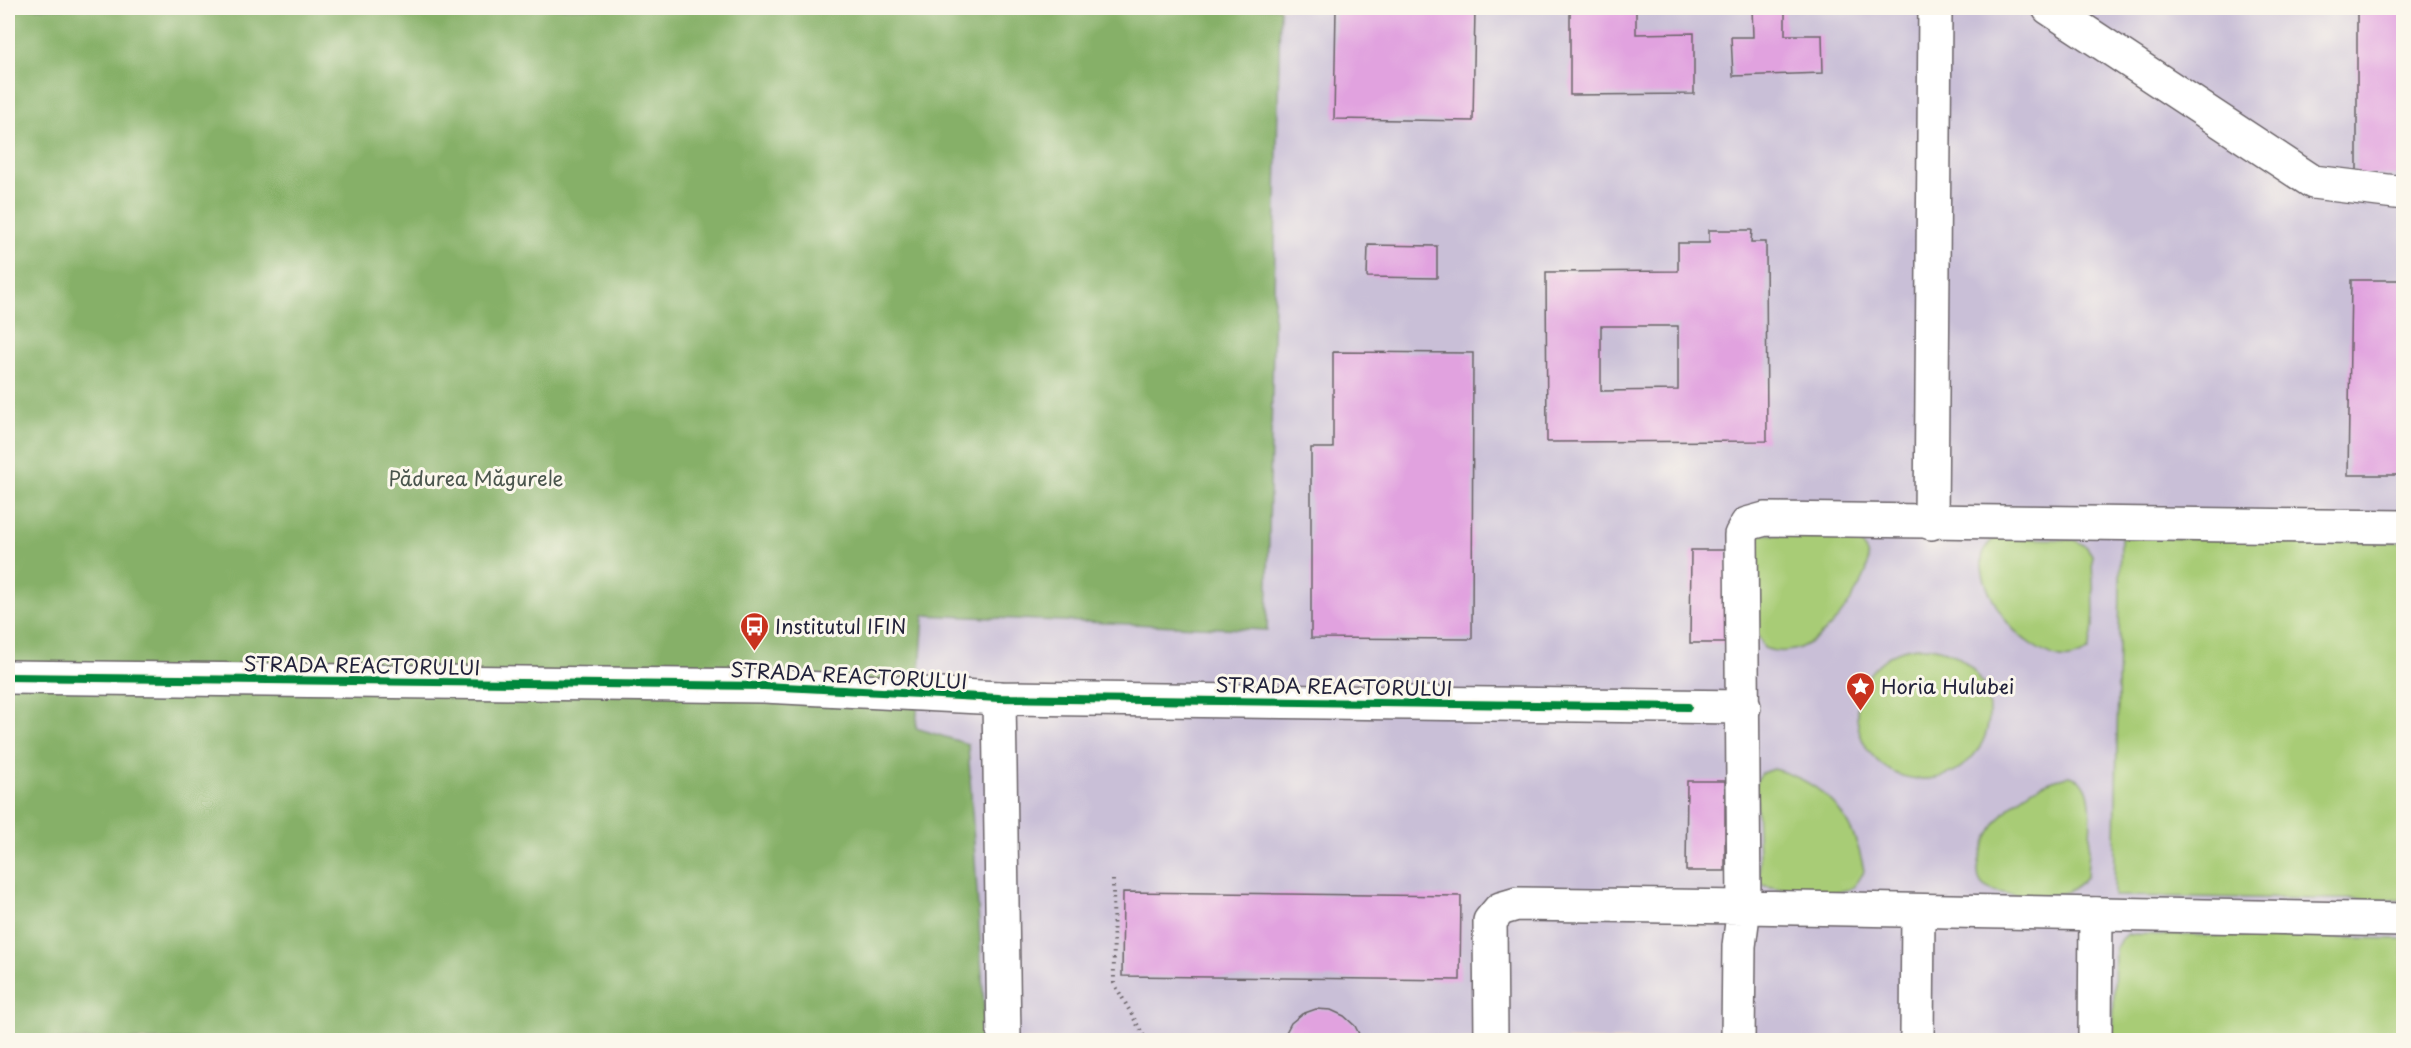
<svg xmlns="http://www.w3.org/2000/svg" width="2411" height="1048" font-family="'Playpen Sans',sans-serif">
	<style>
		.industrial { fill: #c9bfd7 }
		.green { fill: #a8cc76; stroke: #657758; stroke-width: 1.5 }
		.forest { fill: #86b067; stroke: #546951; stroke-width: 1.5 }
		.building { fill: #e1a2df; fill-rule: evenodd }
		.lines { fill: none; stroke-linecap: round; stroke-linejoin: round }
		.minor-casing { stroke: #6a6368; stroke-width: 36 }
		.path { stroke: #6a6368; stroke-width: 4; stroke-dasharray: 1.5 4.5; stroke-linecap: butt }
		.minor { stroke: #fff; stroke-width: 33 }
		.cycleway-casing { stroke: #fbf7ec; stroke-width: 11 }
		.cycleway { stroke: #00873e; stroke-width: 8 }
		.labels { text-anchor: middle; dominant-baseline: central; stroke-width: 6; stroke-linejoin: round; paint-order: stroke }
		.park-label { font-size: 20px; fill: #4a554d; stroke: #fbf7ec }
		.poi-label { font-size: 20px; fill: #22223b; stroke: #fbf7ec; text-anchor: start }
		.street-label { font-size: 20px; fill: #22223b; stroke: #fbf7ec }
	</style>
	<rect width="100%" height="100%" fill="#fbf7ec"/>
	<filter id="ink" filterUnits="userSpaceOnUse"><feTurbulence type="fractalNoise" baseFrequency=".0167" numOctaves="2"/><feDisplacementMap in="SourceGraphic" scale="12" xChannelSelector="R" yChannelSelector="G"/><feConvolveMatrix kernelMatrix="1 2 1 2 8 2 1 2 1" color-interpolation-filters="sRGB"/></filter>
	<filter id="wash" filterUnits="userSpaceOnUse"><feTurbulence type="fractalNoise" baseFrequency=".008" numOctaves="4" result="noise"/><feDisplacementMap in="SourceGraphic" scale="24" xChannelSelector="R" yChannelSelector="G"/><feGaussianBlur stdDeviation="1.35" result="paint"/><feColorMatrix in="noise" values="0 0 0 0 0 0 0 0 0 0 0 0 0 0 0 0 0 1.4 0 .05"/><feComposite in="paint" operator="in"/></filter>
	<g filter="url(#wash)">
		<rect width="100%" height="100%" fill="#f1dcbb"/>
		<!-- industrial -->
		<polygon class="industrial" points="1280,8 2403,8 2403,1040 986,1040 968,745 916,728 924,615 1267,630"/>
		<!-- green -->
		<g class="green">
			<path d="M 1762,534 L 1855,537 C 1862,543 1868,550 1868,560 C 1869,569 1862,582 1857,590 C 1840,621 1803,664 1764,648 L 1755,630 L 1756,538 Z"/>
			<path d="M 1997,537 L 2075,540 L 2087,547 L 2092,555 C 2092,586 2098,622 2088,651 C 2080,655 2070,660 2061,658 C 2043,655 2018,637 2007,622 C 1991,600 1965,555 1997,537 Z"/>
			<polygon points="2121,537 2403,542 2403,900 2114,896"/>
			<circle cx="1923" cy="713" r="66"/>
			<path d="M 1773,769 C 1827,783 1854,817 1864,871 C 1861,877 1858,883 1853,887 C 1839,897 1777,890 1760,884 L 1756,781 L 1762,773 Z"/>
			<path d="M 2069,776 C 2076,778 2081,779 2085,786 C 2096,804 2088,853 2087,875 C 2082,883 2076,888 2066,892 C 2051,898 1987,898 1980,881 C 1976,873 1979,862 1981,854 C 1993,814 2029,783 2069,776 Z"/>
			<polygon points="2127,934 2403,939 2403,1040 2113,1040 2115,950 2121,939"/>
		</g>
		<!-- forest -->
		<polygon class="forest" points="8,8 1280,8 1267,630 924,615 916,728 968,744 986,1040 8,1040"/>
		<g id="blocks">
			<!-- building -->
			<g class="building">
				<polygon points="1336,8 1475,8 1473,121 1334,119"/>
				<polygon points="1570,8 1636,8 1636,34 1694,33 1694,94 1570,95"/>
				<polygon points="1752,8 1785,8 1785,35 1822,35 1823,73 1733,76 1731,37 1753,37"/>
				<rect x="2357" y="8" width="47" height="167"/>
				<path d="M 1709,230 L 1752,230 L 1751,242 L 1766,242 L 1767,441 L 1547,442 L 1546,272 L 1678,271 L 1678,243 L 1709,243 ZM 1601,326 L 1678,326 L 1678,390 L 1601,391 Z"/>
				<polygon points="1368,245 1437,246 1437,278 1367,277"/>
				<polygon points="2351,280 2404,280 2404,475 2348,475"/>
				<polygon points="1333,352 1473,353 1472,639 1311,638 1311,448 1333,448"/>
				<polygon points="1691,550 1727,550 1725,643 1690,643"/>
				<polygon points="1687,781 1725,781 1725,871 1686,871"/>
				<polygon points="1123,892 1461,896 1460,980 1122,976"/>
				<polygon points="1316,1009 1331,1010 1344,1016 1355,1026 1362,1040 1282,1040 1291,1023 1302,1014"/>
			</g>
		</g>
	</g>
	<g filter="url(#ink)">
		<use href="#blocks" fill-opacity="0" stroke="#6a6368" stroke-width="1.5"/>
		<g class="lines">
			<defs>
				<g id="minor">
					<polyline points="2049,8 2313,182 2404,193"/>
					<polyline points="1931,523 1935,8"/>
					<polyline points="2404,527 1765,519 1747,524 1741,535 1744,907 2404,920"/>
					<polyline points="8,677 764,686 999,698 1744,707"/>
					<polyline points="999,698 1004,1040"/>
					<polyline points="1491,1040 1490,921 1500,909 1517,904 1744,907 1739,946 1738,1040"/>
					<polyline points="1917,1040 1918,911"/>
					<polyline points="2095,1040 2096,914"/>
				</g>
			</defs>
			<!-- minor casing -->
			<use href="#minor" class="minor-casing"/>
			<!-- path -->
			<polyline class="path" points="1113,880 1114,983 1146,1040"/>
			<!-- minor -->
			<use href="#minor" class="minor"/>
			<defs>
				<polyline id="cycleway" points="8,677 764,686 999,698 1688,707"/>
			</defs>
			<!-- cycleway casing -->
			<use href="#cycleway" class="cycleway-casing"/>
			<!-- cycleway -->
			<use href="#cycleway" class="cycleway"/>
		</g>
	</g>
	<!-- icons -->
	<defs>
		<symbol id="bus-pin" viewBox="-11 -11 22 30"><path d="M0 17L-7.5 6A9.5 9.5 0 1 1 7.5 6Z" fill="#c8321e" stroke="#fbf7ec"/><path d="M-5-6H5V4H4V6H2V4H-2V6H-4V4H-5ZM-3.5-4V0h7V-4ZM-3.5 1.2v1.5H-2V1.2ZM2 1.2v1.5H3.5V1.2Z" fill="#fff"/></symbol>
		<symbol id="sight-pin" viewBox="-11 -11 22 30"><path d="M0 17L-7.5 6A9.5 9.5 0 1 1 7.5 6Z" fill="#c8321e" stroke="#fbf7ec"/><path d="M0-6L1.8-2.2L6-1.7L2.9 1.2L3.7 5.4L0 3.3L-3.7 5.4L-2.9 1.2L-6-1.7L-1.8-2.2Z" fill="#fff"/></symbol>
	</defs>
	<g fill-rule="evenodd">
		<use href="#bus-pin" x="738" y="610" width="33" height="45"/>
		<use href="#sight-pin" x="1844" y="670" width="33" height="45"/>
	</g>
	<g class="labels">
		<!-- park labels -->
		<g class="park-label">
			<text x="476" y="478">Pădurea Măgurele</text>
		</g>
		<!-- poi labels -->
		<g class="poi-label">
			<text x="775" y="626">Institutul IFIN</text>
			<text x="1881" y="686">Horia Hulubei</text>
		</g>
		<!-- street labels -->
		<g class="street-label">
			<text transform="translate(362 665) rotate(1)">STRADA REACTORULUI</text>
			<text transform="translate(849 675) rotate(3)">STRADA REACTORULUI</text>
			<text transform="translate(1334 686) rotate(1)">STRADA REACTORULUI</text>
		</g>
	</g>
	<!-- margin -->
	<rect width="2411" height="1048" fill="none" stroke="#fbf7ec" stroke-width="30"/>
</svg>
